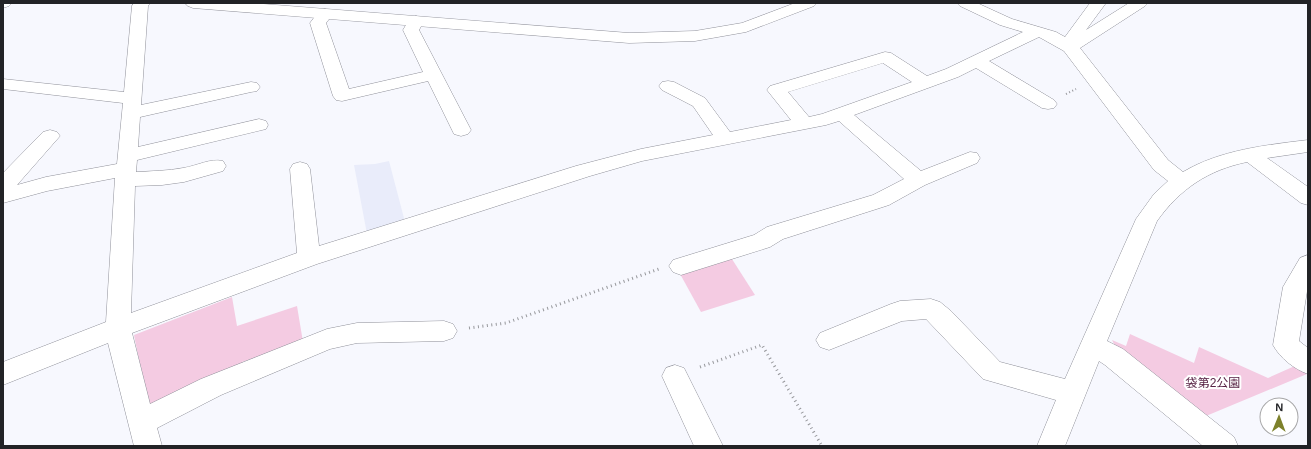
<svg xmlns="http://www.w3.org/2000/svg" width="1311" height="449" font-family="Helvetica,'Noto Sans JP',sans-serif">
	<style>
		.built { fill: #e9ecfa }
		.green { fill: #f4cbe2 }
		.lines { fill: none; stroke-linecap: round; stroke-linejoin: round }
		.street-casing { stroke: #90919a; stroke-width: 1 }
		.secondary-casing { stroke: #90919a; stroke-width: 1 }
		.path-far1 { stroke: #97989c; stroke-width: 2; stroke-dasharray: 1 2.5; stroke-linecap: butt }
		.path { stroke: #97989c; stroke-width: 3; stroke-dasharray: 1 3.5; stroke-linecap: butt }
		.street { fill: #fff; fill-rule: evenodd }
		.secondary { fill: #fff; fill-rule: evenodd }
		.labels { text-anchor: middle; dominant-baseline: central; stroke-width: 4; stroke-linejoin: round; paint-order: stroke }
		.near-park-label { font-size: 12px; fill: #572244; stroke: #fff }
	</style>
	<rect width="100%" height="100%" fill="#f7f8fe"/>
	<!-- built -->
	<polygon class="built" points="389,161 405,222 367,234 354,165 375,164"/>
	<!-- green -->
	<g class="green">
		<polygon points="730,256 755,295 701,312 679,272"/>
		<polygon points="232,297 237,326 297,306 303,342 242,362 243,369 148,406 134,335"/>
		<polygon points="1130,334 1194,363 1199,347 1268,378 1297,365 1307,374 1206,416 1120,356 1112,340 1126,346"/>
	</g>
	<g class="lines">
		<defs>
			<g id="street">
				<polygon points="3,3 12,3 9,6 3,8"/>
				<path d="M 134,3 L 150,3 L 148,6 L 141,105 L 251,82 L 257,83 L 260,87 L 257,91 L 251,92 L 140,117 L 138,147 L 259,119 L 266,121 L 268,125 L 266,129 L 137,160 L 136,172 C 152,171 168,171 183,168 C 197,166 210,158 223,161 L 226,166 L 223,171 L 184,182 L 162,185 L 135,186 L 131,313 L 297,253 L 290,169 L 293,164 L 300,162 L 307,164 L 310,169 L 319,246 L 576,166 L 641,149 L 713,135 L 693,106 L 662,90 L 659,86 L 662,82 L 668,81 L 674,82 L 705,98 L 730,132 L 791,120 L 767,90 L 770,86 L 885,52 L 891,53 L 927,76 L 946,69 L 1023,32 L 1000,25 L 960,6 L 957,3 L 977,3 L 1012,19 L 1056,32 L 1065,37 L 1090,3 L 1106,3 L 1086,30 L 1129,3 L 1148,3 L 1145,6 L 1080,48 L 1168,160 L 1183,172 C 1220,150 1266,145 1308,140 L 1308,152 L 1267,158 L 1308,187 L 1308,205 L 1301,203 L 1247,162 C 1208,170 1180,189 1157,221 L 1107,341 L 1123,349 L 1234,437 L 1238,446 L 1203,446 L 1105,365 L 1099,361 L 1065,446 L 1037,446 L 1056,400 L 983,379 L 926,319 L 902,321 L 829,350 L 820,347 L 816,340 L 820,333 L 891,304 L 900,301 L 931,299 L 940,302 L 951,311 L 1000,362 L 1065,379 L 1136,219 L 1154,194 L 1168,181 L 1154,170 L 1064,51 L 1039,37 L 989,61 L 1054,100 L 1057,104 L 1054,108 L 1048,109 L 1042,108 L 976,68 L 958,77 L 854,115 L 921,171 L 970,152 L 977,153 L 980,158 L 977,163 L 925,185 L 889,205 L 783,239 L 770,247 L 681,275 L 673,272 L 669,266 L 673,260 L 754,235 L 767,227 L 873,195 L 904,179 L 839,121 L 826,125 L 642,161 L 590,176 L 317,264 L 132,333 L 150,404 L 201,379 L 327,329 L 357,323 L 444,321 L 453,324 L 457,331 L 453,338 L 444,341 L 357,343 L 330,349 L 221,395 L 157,428 L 162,446 L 134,446 L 108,343 L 3,385 L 3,362 L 106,322 L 115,178 L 47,191 L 3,203 L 3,173 L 43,132 L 50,130 L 57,132 L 60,136 L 17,185 L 46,177 L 117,164 L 123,103 L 3,89 L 3,79 L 124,92 L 132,6 ZM 883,63 L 912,82 L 822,114 L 809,117 L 788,92 Z"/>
				<polygon points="325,9 331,11 333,14 326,23 349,89 423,72 403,30 410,18 416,16 422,18 424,21 419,30 471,130 468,134 461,136 454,134 428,81 342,101 336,100 333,96 310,23 319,11"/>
				<path d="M 1308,255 L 1308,285 L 1299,341 L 1308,348 L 1308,374 C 1294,369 1280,358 1273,345 L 1283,287 L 1300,258 Z"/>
				<polygon points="675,365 684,368 723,446 694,446 662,376 666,368"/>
			</g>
			<polygon id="secondary" points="185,3 250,3 629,33 695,31 742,23 795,3 817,3 814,6 746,32 695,41 629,43 193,8 188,6"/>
		</defs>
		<!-- street casing -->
		<use href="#street" class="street-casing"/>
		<!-- secondary casing -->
		<use href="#secondary" class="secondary-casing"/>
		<!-- path-far1 -->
		<polyline class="path-far1" points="1066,94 1076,89"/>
		<!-- path -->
		<g class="path">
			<polyline points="469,328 506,323 659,269"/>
			<polyline points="700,367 762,345 822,446"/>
		</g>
		<!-- street -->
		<use href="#street" class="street"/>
		<!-- secondary -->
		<use href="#secondary" class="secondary"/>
	</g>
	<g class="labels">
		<!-- near-park labels -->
		<g class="near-park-label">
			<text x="1213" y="383">袋第2公園</text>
		</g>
	</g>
	<!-- border -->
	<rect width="1311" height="449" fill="none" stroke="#222326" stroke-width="8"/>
	<!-- north arrow -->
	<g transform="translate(1279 417) rotate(1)"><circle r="19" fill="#ffffff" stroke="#a7a7a8"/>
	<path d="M0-3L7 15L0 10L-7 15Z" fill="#7d812b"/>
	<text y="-6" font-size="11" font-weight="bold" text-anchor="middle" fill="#222326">N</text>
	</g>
</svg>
